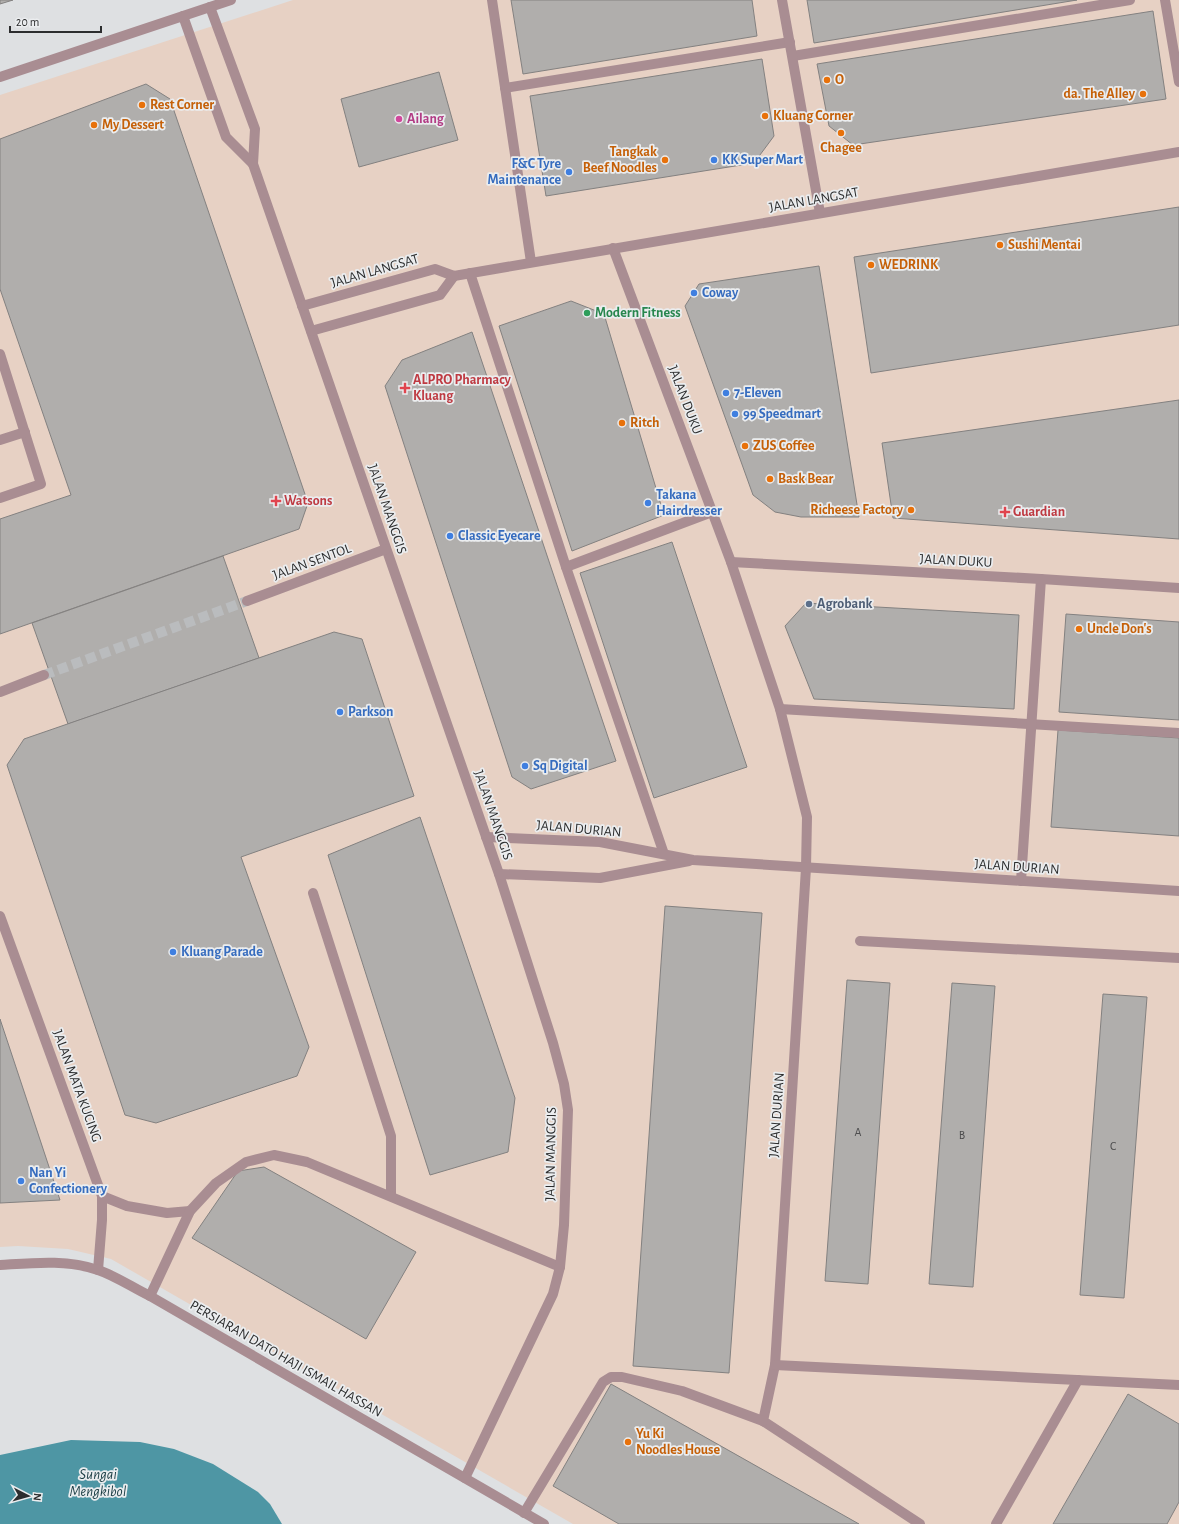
<svg xmlns="http://www.w3.org/2000/svg" width="1179" height="1524" font-family="'Alegreya Sans',sans-serif">
	<style>
		.commercial { fill: #e7d1c4 }
		.water { fill: #4e96a4 }
		.building { fill: #b0aeac; stroke: #838180 }
		.lines { fill: none; stroke-linecap: round; stroke-linejoin: round }
		.minor-tunnel { stroke: #babcbe; stroke-width: 10; stroke-dasharray: 10 5; stroke-linecap: butt }
		.service { stroke: #a98d92; stroke-width: 10 }
		.minor { stroke: #a98d92; stroke-width: 10 }
		.tertiary { stroke: #a98d92; stroke-width: 10 }
		.food-dot { fill: #e8710a; stroke: #ebedef; stroke-width: 1.5 }
		.hotel-dot { fill: #d1479c; stroke: #ebedef; stroke-width: 1.5 }
		.shop-dot { fill: #3f7fe0; stroke: #ebedef; stroke-width: 1.5 }
		.leisure-dot { fill: #2e9e5b; stroke: #ebedef; stroke-width: 1.5 }
		.health-dot { fill: #e0444e; stroke: #ebedef; stroke-width: 1.5 }
		.service-dot { fill: #5c6f8a; stroke: #ebedef; stroke-width: 1.5 }
		.labels { text-anchor: middle; dominant-baseline: central; stroke-width: 3.5; stroke-linejoin: round; paint-order: stroke }
		.number-label { font-size: 12px; fill: #4d4d4e }
		.food-label { font-size: 14px; font-weight: bold; fill: #c56008; stroke: #ebedef; text-anchor: start }
		.hotel-label { font-size: 14px; font-weight: bold; fill: #b23c85; stroke: #ebedef; text-anchor: start }
		.shop-label { font-size: 14px; font-weight: bold; fill: #366cbe; stroke: #ebedef; text-anchor: start }
		.street-label { font-size: 14px; fill: #2c2d2e; stroke: #ebedef }
		.leisure-label { font-size: 14px; font-weight: bold; fill: #27864d; stroke: #ebedef; text-anchor: start }
		.health-label { font-size: 14px; font-weight: bold; fill: #be3a42; stroke: #ebedef; text-anchor: start }
		.service-label { font-size: 14px; font-weight: bold; fill: #4e5e75; stroke: #ebedef; text-anchor: start }
		.water-label { font-size: 15px; font-style: italic; fill: #1a3d44; stroke: #ebedef }
	</style>
	<rect width="100%" height="100%" fill="#dee0e2"/>
	<!-- commercial -->
	<polygon class="commercial" points="293,0 1179,0 1179,1524 573,1524 111,1259 68,1249 18,1246 0,1247 0,95"/>
	<!-- water -->
	<polygon class="water" points="71,1440 140,1442 174,1449 213,1464 258,1492 270,1504 282,1524 0,1524 0,1455"/>
	<!-- building -->
	<g class="building">
		<polygon points="0,0 13,0 0,4"/>
		<polygon points="511,0 752,0 757,36 523,74"/>
		<polygon points="807,0 1077,0 814,43"/>
		<polygon points="1153,11 1166,99 853,145 829,126 817,64"/>
		<polygon points="762,59 774,136 754,163 546,196 530,96"/>
		<polygon points="439,72 458,140 359,167 341,99"/>
		<polygon points="146,84 170,99 308,503 299,529 0,634 0,519 71,495 0,289 0,139"/>
		<polygon points="1179,207 1179,325 871,373 854,257"/>
		<polygon points="819,266 859,517 801,517 775,512 753,495 685,306 699,284"/>
		<polygon points="571,301 604,314 664,515 572,551 499,326"/>
		<polygon points="472,332 616,761 531,789 512,777 385,386 402,360"/>
		<polygon points="1179,400 1179,539 893,518 882,443"/>
		<polygon points="672,542 747,767 654,798 580,573"/>
		<polygon points="223,556 259,658 68,724 32,623"/>
		<polygon points="806,603 1019,615 1014,709 814,699 785,626"/>
		<polygon points="1066,614 1179,622 1179,720 1059,712"/>
		<polygon points="334,632 362,639 414,796 241,857 309,1047 297,1076 156,1123 125,1115 7,765 24,739"/>
		<polygon points="1058,730 1179,738 1179,836 1051,827"/>
		<polygon points="420,817 515,1098 508,1152 430,1175 328,855"/>
		<polygon points="665,906 762,913 729,1373 633,1366"/>
		<polygon points="847,980 890,983 868,1284 825,1281"/>
		<polygon points="952,983 995,986 973,1287 929,1284"/>
		<polygon points="1103,994 1147,997 1124,1298 1080,1295"/>
		<polygon points="0,1019 60,1200 0,1203"/>
		<polygon points="264,1167 416,1252 366,1339 192,1238 238,1171"/>
		<polygon points="611,1384 859,1524 619,1524 553,1486"/>
		<polygon points="1128,1394 1179,1424 1179,1502 1167,1524 1053,1524"/>
	</g>
	<g class="lines">
		<!-- minor-tunnel -->
		<polyline class="minor-tunnel" points="44,675 247,601"/>
		<!-- service -->
		<g class="service">
			<polyline points="492,0 531,262"/>
			<polyline points="1165,0 1179,82"/>
			<polyline points="793,56 1130,0"/>
			<polyline points="505,88 790,42"/>
			<polyline points="470,273 566,567 664,854"/>
			<polyline points="566,567 712,512"/>
			<polyline points="780,709 1179,733"/>
			<polyline points="1021,881 1041,579"/>
			<polyline points="313,893 391,1136 391,1196"/>
			<polyline points="860,941 1179,958"/>
			<polyline points="102,1196 127,1206 167,1213 190,1211"/>
			<polyline points="150,1296 190,1211 216,1183 246,1162 274,1155 307,1162 560,1267"/>
		</g>
		<!-- minor -->
		<g class="minor">
			<polyline points="782,0 820,213"/>
			<polyline points="210,7 255,129 253,164 499,874 553,1043 564,1084 568,1110 564,1225 560,1267 553,1294 465,1478"/>
			<polyline points="183,16 226,137 253,164"/>
			<polyline points="613,248 731,562 780,709 807,817 806,868 775,1365 763,1421 920,1524"/>
			<polyline points="302,306 435,269 454,276 1179,152"/>
			<polyline points="311,331 440,295 454,276"/>
			<polyline points="0,354 41,484 0,498"/>
			<polyline points="0,440 25,432"/>
			<polyline points="731,562 1041,579 1179,588"/>
			<polyline points="247,601 386,549"/>
			<polyline points="0,692 44,675"/>
			<polyline points="486,837 600,842 693,860 1179,891"/>
			<polyline points="499,874 600,878 689,861"/>
			<polyline points="0,916 102,1196 102,1220 98,1270"/>
			<path d="M 0,1265 C 32,1263 66,1259 98,1270 C 116,1276 133,1288 150,1296 L 544,1524"/>
			<polyline points="775,1365 1179,1385"/>
			<polyline points="524,1513 603,1382 611,1377 622,1377 682,1391 763,1421"/>
			<polyline points="996,1524 1078,1380"/>
		</g>
		<!-- tertiary -->
		<polyline class="tertiary" points="0,77 231,0"/>
	</g>
	<!-- markers -->
	<g class="food-dot">
		<circle cx="827" cy="80" r="4"/>
		<circle cx="1143" cy="94" r="4"/>
		<circle cx="142" cy="105" r="4"/>
		<circle cx="765" cy="116" r="4"/>
		<circle cx="94" cy="125" r="4"/>
		<circle cx="841" cy="133" r="4"/>
		<circle cx="665" cy="160" r="4"/>
		<circle cx="1000" cy="245" r="4"/>
		<circle cx="871" cy="265" r="4"/>
		<circle cx="622" cy="423" r="4"/>
		<circle cx="745" cy="446" r="4"/>
		<circle cx="770" cy="479" r="4"/>
		<circle cx="911" cy="510" r="4"/>
		<circle cx="1079" cy="629" r="4"/>
		<circle cx="628" cy="1442" r="4"/>
	</g>
	<circle class="hotel-dot" cx="399" cy="119" r="4"/>
	<g class="shop-dot">
		<circle cx="714" cy="160" r="4"/>
		<circle cx="569" cy="172" r="4"/>
		<circle cx="694" cy="293" r="4"/>
		<circle cx="726" cy="393" r="4"/>
		<circle cx="735" cy="414" r="4"/>
		<circle cx="648" cy="503" r="4"/>
		<circle cx="450" cy="536" r="4"/>
		<circle cx="340" cy="712" r="4"/>
		<circle cx="525" cy="766" r="4"/>
		<circle cx="173" cy="952" r="4"/>
		<circle cx="21" cy="1181" r="4"/>
	</g>
	<circle class="leisure-dot" cx="587" cy="313" r="4"/>
	<g class="health-dot">
		<path d="M403 382h4v4h4v4h-4v4h-4v-4h-4v-4h4z"/>
		<path d="M274 495h4v4h4v4h-4v4h-4v-4h-4v-4h4z"/>
		<path d="M1003 506h4v4h4v4h-4v4h-4v-4h-4v-4h4z"/>
	</g>
	<circle class="service-dot" cx="809" cy="604" r="4"/>
	<g class="labels">
		<!-- number labels -->
		<g class="number-label">
			<text x="858" y="1132">A</text>
			<text x="962" y="1135">B</text>
			<text x="1113" y="1146">C</text>
		</g>
		<!-- food labels -->
		<g class="food-label">
			<text x="835" y="80">O</text>
			<text x="1135" y="94" text-anchor="end">da. The Alley</text>
			<text x="150" y="105">Rest Corner</text>
			<text x="773" y="116">Kluang Corner</text>
			<text x="102" y="125">My Dessert</text>
			<text x="841" y="148" text-anchor="middle">Chagee</text>
			<text x="657" y="152" text-anchor="end">Tangkak<tspan x="657" dy="16">Beef Noodles</tspan></text>
			<text x="1008" y="245">Sushi Mentai</text>
			<text x="879" y="265">WEDRINK</text>
			<text x="630" y="423">Ritch</text>
			<text x="753" y="446">ZUS Coffee</text>
			<text x="778" y="479">Bask Bear</text>
			<text x="903" y="510" text-anchor="end">Richeese Factory</text>
			<text x="1087" y="629">Uncle Don's</text>
			<text x="636" y="1434">Yu Ki<tspan x="636" dy="16">Noodles House</tspan></text>
		</g>
		<!-- hotel labels -->
		<g class="hotel-label">
			<text x="407" y="119">Ailang</text>
		</g>
		<!-- shop labels -->
		<g class="shop-label">
			<text x="722" y="160">KK Super Mart</text>
			<text x="561" y="164" text-anchor="end">F&amp;C Tyre<tspan x="561" dy="16">Maintenance</tspan></text>
			<text x="702" y="293">Coway</text>
			<text x="734" y="393">7-Eleven</text>
			<text x="743" y="414">99 Speedmart</text>
			<text x="656" y="495">Takana<tspan x="656" dy="16">Hairdresser</tspan></text>
			<text x="458" y="536">Classic Eyecare</text>
			<text x="348" y="712">Parkson</text>
			<text x="533" y="766">Sq Digital</text>
			<text x="181" y="952">Kluang Parade</text>
			<text x="29" y="1173">Nan Yi<tspan x="29" dy="16">Confectionery</tspan></text>
		</g>
		<!-- street labels -->
		<g class="street-label">
			<text transform="translate(814 200) rotate(-10)">JALAN LANGSAT</text>
			<text transform="translate(375 271) rotate(-16)">JALAN LANGSAT</text>
			<text transform="translate(685 400) rotate(69)">JALAN DUKU</text>
			<text transform="translate(387 509) rotate(71)">JALAN MANGGIS</text>
			<text transform="translate(956 561) rotate(3)">JALAN DUKU</text>
			<text transform="translate(312 562) rotate(-20)">JALAN SENTOL</text>
			<text transform="translate(493 815) rotate(71)">JALAN MANGGIS</text>
			<text transform="translate(579 829) rotate(5)">JALAN DURIAN</text>
			<text transform="translate(1017 867) rotate(4)">JALAN DURIAN</text>
			<text transform="translate(77 1086) rotate(70)">JALAN MATA KUCING</text>
			<text transform="translate(777 1115) rotate(-86)">JALAN DURIAN</text>
			<text transform="translate(551 1154) rotate(-89)">JALAN MANGGIS</text>
			<text transform="translate(286 1359) rotate(30)">PERSIARAN DATO HAJI ISMAIL HASSAN</text>
		</g>
		<!-- leisure labels -->
		<g class="leisure-label">
			<text x="595" y="313">Modern Fitness</text>
		</g>
		<!-- health labels -->
		<g class="health-label">
			<text x="413" y="380">ALPRO Pharmacy<tspan x="413" dy="16">Kluang</tspan></text>
			<text x="284" y="501">Watsons</text>
			<text x="1013" y="512">Guardian</text>
		</g>
		<!-- service labels -->
		<g class="service-label">
			<text x="817" y="604">Agrobank</text>
		</g>
		<!-- water labels -->
		<g class="water-label">
			<text x="98" y="1474">Sungai<tspan x="98" dy="17">Mengkibol</tspan></text>
		</g>
	</g>
	<!-- north arrow -->
	<g transform="translate(28 1496) rotate(96)" stroke="#ebedef" stroke-width="3" paint-order="stroke">
	<path d="M0-3L7 15L0 10L-7 15Z" fill="#2c2d2e"/>
	<text y="-6" font-size="11" font-weight="bold" text-anchor="middle" fill="#2c2d2e">N</text>
	</g>
	<!-- scale -->
	<path d="M10 26v6h91v-6" fill="none" stroke="#2c2d2e" stroke-width="2"/>
	<text x="16" y="26" font-size="12" fill="#2c2d2e" stroke="#ebedef" stroke-width="3" paint-order="stroke">20 m</text>
</svg>
